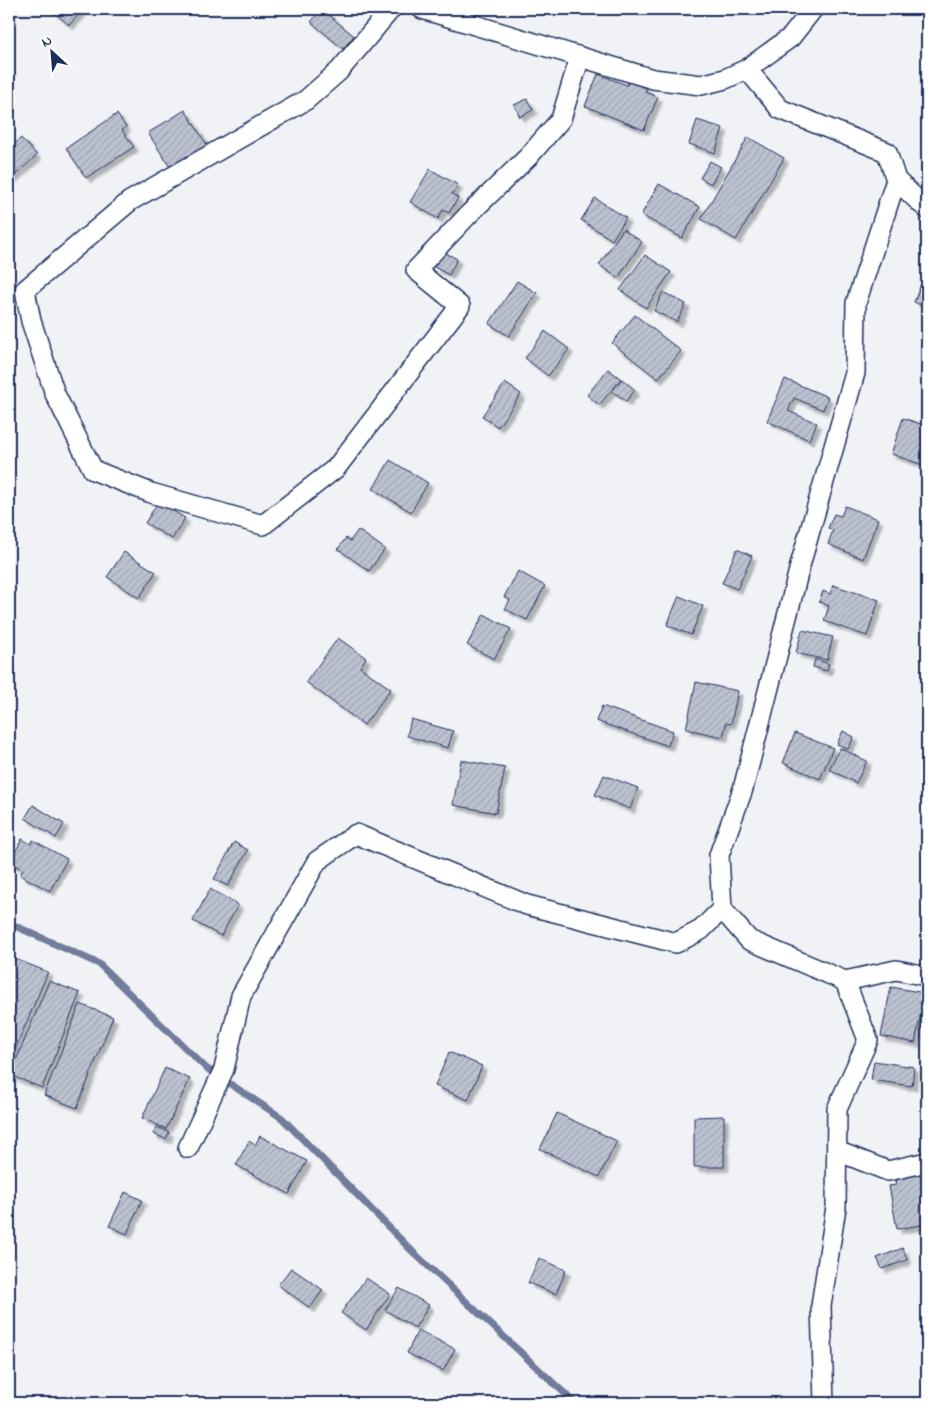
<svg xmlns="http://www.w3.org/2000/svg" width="936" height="1412" font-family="'Indie Flower',sans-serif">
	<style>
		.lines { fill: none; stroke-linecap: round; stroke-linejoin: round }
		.stream { stroke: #707c9a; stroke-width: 7 }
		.building { fill: url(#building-hatch); stroke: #1b2f5e; filter: url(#shadow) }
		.minor-casing { stroke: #1b2f5e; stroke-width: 22 }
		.minor { stroke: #fff; stroke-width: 19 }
	</style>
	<defs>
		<pattern id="building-hatch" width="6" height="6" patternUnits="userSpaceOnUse" patternTransform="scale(1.25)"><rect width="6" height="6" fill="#bcc2d0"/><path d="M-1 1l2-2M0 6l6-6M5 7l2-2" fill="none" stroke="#a1a7b5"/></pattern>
		<filter id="shadow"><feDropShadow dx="4.5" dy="4.5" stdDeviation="1" flood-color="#0004"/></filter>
	</defs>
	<rect width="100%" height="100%" fill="#f1f2f5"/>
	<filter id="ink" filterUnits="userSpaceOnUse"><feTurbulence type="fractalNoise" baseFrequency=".02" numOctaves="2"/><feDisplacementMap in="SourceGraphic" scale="10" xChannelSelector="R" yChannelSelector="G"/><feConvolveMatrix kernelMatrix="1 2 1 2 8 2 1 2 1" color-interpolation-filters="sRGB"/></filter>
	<g filter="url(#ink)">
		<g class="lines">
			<!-- stream -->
			<polyline class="stream" points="9,923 99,964 206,1068 282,1118 412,1251 575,1403"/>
		</g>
		<!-- building -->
		<g class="building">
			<polygon points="50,9 84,9 69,25"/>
			<polygon points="322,9 354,36 343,49 311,22"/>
			<polygon points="598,74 627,85 629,81 647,88 645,92 658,97 644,130 585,106"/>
			<polygon points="527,99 533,110 520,117 514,105"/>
			<polygon points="185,110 209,148 172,170 148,133"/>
			<polygon points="117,114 126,127 122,130 134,147 86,178 66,148"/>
			<polygon points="697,120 723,128 715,153 689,144"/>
			<polygon points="748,137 784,158 736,240 701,219"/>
			<polygon points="21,138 37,155 12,178 9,175 9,149"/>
			<polygon points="710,161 721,167 711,184 700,178"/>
			<polygon points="430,169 458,185 452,194 458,198 449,213 443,210 438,219 410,202"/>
			<polygon points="659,184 700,207 682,238 641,215"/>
			<polygon points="595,198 626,218 612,240 581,220"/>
			<polygon points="623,229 642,242 618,278 599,265"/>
			<polygon points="442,251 457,259 449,275 434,267"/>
			<polygon points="645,255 671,272 646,308 620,290"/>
			<polygon points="517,281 537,293 509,336 489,324"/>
			<polygon points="921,284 927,286 927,308 914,302"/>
			<polygon points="663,292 686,304 677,322 654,311"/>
			<polygon points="635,315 681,351 658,379 612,343"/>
			<polygon points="545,331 569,349 548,376 525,358"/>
			<polygon points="608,369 621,379 599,405 587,395"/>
			<polygon points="622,379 635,390 626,401 612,391"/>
			<polygon points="785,379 828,397 823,410 794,398 788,411 817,423 809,440 767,421"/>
			<polygon points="505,383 521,394 498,427 482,416"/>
			<polygon points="903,418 927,426 927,452 923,465 891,454"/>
			<polygon points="390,460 428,483 411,512 373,489"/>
			<polygon points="158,502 185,518 172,539 145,523"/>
			<polygon points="845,506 878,519 863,559 828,544 833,530 828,528 834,514 841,516"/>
			<polygon points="358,530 385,549 369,571 338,549 346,538 350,541"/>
			<polygon points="737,549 752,556 737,589 722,583"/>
			<polygon points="124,552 156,572 139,598 107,577"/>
			<polygon points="518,571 545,586 527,620 505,609 510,600 504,597"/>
			<polygon points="833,585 879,600 867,636 824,621 829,606 819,602 823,591 830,594"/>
			<polygon points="679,596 703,606 691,635 667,625"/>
			<polygon points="484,614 511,629 494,659 467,645"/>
			<polygon points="802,630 833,637 827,660 796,653"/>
			<polygon points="338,638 366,658 360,667 391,689 364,725 306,682"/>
			<polygon points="815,659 829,664 827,671 813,667"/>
			<polygon points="696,682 738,691 731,724 726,723 723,737 686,729"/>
			<polygon points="602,706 673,731 668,746 596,721"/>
			<polygon points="411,719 453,731 448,748 407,736"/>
			<polygon points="843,731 854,737 848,749 837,744"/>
			<polygon points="795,733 833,748 820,779 783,763"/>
			<polygon points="840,748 867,761 856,783 829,769"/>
			<polygon points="461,760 505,768 496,813 453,805"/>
			<polygon points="604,775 638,788 630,809 595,795"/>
			<polygon points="33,805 64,824 56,838 25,818"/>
			<polygon points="22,839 31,844 33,840 67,859 50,891 20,875 23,870 10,862"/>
			<polygon points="234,842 248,850 228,886 214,879"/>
			<polygon points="210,889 238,905 221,936 193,921"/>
			<polygon points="13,958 48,972 11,1059 9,1058 9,969"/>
			<polygon points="49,981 80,993 42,1088 10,1075"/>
			<polygon points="891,987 925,993 915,1043 881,1036"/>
			<polygon points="80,1004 113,1017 77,1108 44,1095"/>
			<rect x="926" y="1036" width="1" height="44"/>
			<polygon points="449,1052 482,1066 468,1100 435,1086"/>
			<polygon points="874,1061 914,1067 912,1086 871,1080"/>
			<polygon points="165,1068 190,1079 166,1129 142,1118"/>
			<polygon points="923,1098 927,1098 927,1132 924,1132"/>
			<polygon points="557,1113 617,1141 599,1177 540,1149"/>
			<polygon points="724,1116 724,1167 694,1167 694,1117"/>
			<polygon points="157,1127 169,1132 166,1139 153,1134"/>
			<polygon points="260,1136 307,1161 289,1194 236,1165 249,1141 255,1145"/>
			<polygon points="922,1174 922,1177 927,1177 927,1224 897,1229 889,1186 896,1185 895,1179"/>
			<polygon points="125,1192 142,1200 127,1234 109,1226"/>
			<polygon points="903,1248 907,1260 882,1269 877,1258"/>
			<polygon points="539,1258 566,1270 556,1294 528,1283"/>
			<polygon points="291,1268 323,1290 310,1308 278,1285"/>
			<polygon points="366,1278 390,1294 366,1330 341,1313"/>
			<polygon points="399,1288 429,1305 415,1328 385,1310"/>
			<polygon points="418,1330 455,1349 443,1371 407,1353"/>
		</g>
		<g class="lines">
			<defs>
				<g id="minor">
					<polyline points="391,9 339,71 306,100 130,201 25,290 31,321 55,394 93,470 151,493 263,525 336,468 460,306 416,270 470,213 529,156 561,119 580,57"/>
					<polyline points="422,9 653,79 701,85 725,79 747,69 791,37 813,9"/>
					<polyline points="747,69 780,109 887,152 896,180 927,209"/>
					<polyline points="722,909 749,940 845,981 868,1040 837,1109 836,1207 821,1306 824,1403"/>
					<polyline points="845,981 896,970 927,976"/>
					<polyline points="188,1148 224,1069 241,996 317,861 356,834 527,905 676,943 701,930 722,909 719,855 743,789 801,562 855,373 856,303 896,180"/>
					<polyline points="837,1151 888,1171 927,1162"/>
				</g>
			</defs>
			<!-- minor casing -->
			<use href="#minor" class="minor-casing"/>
			<!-- minor -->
			<use href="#minor" class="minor"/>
		</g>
	</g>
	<!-- margin -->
	<rect width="936" height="1412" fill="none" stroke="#fff" stroke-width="30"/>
	<rect x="15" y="15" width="906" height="1382" fill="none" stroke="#1b2f5e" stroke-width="2" filter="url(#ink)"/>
	<!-- north arrow -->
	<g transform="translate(52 52) rotate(334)" stroke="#ffffff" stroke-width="4" paint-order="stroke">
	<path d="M0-4L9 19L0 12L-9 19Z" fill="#1b2f5e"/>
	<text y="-8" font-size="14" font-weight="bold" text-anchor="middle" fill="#1b2f5e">N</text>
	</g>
</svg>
